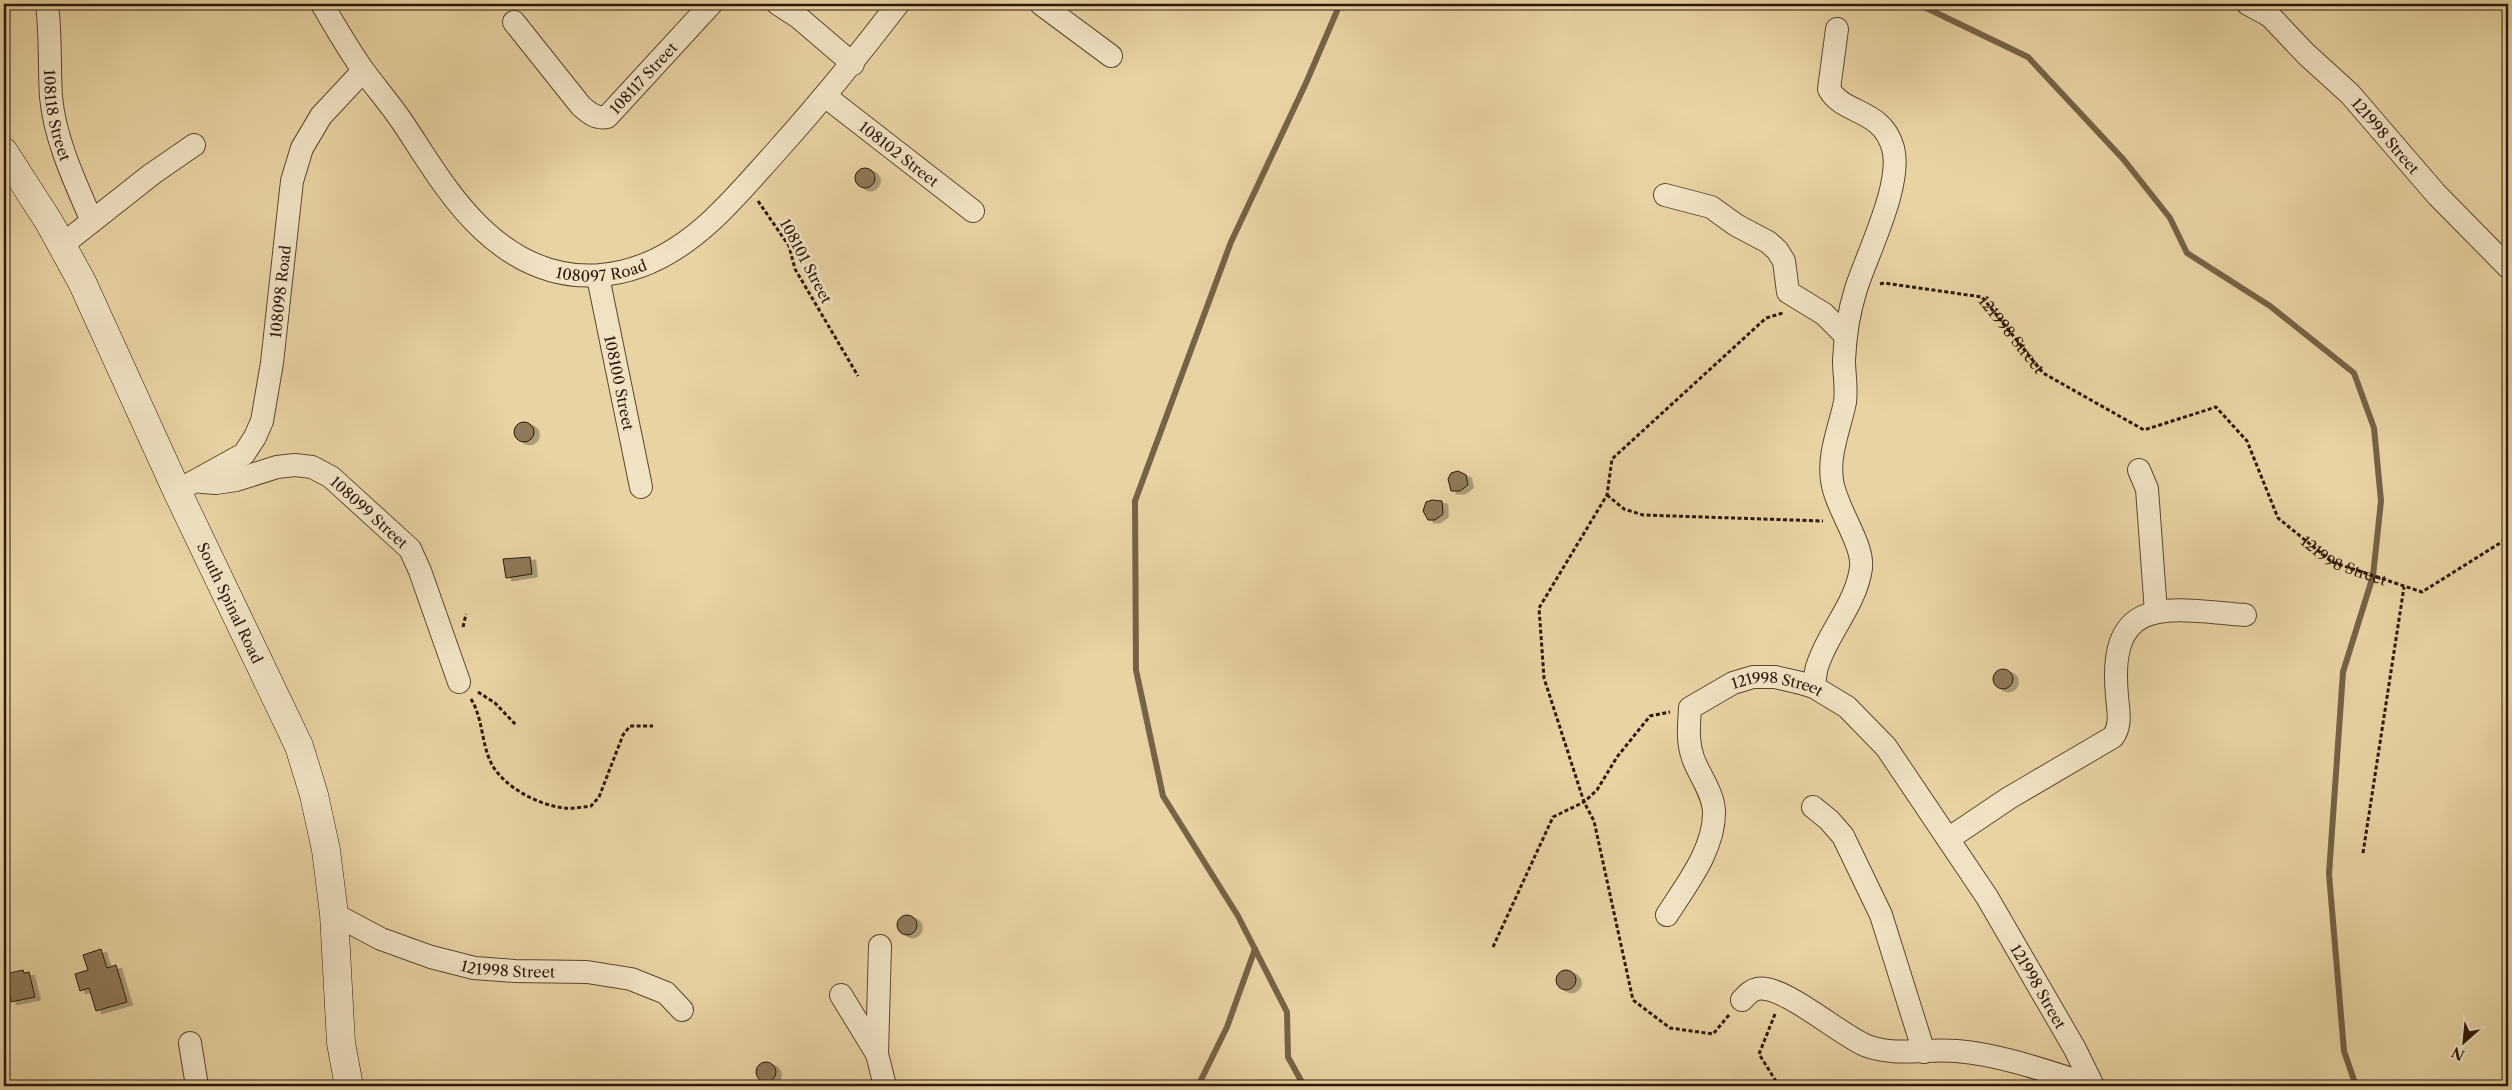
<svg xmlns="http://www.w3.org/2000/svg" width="2512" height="1090" font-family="'Libre Caslon Text',serif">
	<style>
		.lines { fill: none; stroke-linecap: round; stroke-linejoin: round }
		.stream { stroke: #766246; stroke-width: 6 }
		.building { fill: #8e7959; stroke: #2c1809; filter: url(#shadow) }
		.street-casing { stroke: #5b4730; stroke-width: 24 }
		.secondary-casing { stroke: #2c1809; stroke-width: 29 }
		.path { stroke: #2c1809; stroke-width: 3; stroke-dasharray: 4 2.5; stroke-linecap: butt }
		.street { stroke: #f0e2c3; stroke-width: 22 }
		.secondary { stroke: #f0e2c3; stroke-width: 28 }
		.labels { text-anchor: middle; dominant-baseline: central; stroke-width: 5; stroke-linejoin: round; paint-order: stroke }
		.street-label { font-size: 15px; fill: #2c1809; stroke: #f0e2c3 }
	</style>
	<defs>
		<filter id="shadow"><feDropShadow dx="5.5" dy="3" stdDeviation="0" flood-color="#0004"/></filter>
	</defs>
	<rect width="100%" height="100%" fill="#e8d3a3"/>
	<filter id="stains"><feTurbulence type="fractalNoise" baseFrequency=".004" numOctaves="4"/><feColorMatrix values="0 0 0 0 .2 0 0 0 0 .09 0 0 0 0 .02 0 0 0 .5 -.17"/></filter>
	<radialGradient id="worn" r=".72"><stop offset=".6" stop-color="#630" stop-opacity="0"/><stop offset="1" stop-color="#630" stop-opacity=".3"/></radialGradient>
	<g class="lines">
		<!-- stream -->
		<g class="stream">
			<polyline points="1918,4 2028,57 2124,160 2170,218 2187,253 2270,306 2354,373 2374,428 2381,501 2373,576 2343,672 2329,874 2344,1051 2356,1086"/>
			<polyline points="1198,1086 1227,1027 1255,949"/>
			<polyline points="1304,1086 1288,1057 1287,1012 1238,916 1163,796 1136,670 1135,501 1231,242 1306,83 1340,4"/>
		</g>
	</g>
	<!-- building -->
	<g class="building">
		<circle cx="865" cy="178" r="10"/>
		<circle cx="524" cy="432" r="10"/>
		<polygon points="1458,471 1466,475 1468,485 1460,491 1451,491 1448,479 1451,473"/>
		<polygon points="1432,500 1442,501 1443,514 1435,520 1428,520 1423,511 1426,502"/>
		<polygon points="530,557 532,574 506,578 503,559"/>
		<circle cx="2003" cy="679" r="10"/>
		<circle cx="907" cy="925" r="10"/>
		<polygon points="101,949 107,968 116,965 127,1002 96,1011 89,988 80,991 75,974 88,970 83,955"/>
		<circle cx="1566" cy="980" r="10"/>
		<polygon points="23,970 24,973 29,972 35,997 11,1002 5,974"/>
		<circle cx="766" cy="1072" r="10"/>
	</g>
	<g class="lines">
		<defs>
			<g id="street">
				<path id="s2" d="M 47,4 C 51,35 49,66 51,97 C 55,140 75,182 92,221"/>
				<path id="s3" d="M 322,4 C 335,26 348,49 363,70 C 376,88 391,105 403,123 C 427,159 450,199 482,229 C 554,297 639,287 710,222 C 733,201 754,176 775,153 C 818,105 859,55 898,4"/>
				<polyline points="778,4 798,17 853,64"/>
				<polyline points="1041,4 1111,56"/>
				<polyline points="2248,4 2270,16"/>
				<path id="s4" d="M 2267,4 L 2270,16 L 2306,54 L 2350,94 L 2437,195 L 2508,267"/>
				<path id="s5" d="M 514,22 L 581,106 C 589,113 596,119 607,117 L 711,4"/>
				<path id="s6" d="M 825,96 L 973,211"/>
				<polyline points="1665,195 1711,207 1736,225 1768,242 1777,250 1784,261 1788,292 1824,314 1846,336"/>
				<polyline points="62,245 152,174 194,145"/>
				<path id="s7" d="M 598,277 L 641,487"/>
				<polyline points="2139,470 2147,489 2156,612"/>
				<path id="s8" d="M 202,482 L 216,483 L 236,480 L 277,467 L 295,465 L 312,467 L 331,477 L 410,549 L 420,571 L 459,682"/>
				<path id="s9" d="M 177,491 L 244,454 L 255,437 L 262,421 L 272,363 L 292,181 L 302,148 L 321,116 L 363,71"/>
				<path d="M 1814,687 C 1815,680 1815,671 1818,664 C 1829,631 1856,604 1861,568 C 1864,544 1835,507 1832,480 C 1828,454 1840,427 1845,402 C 1847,388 1844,374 1844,360 C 1845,338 1849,311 1856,289 C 1867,254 1903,184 1893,148 C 1882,108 1843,115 1829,89 L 1837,29"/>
				<polyline points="1813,807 1829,820 1843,836 1881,915 1924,1052"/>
				<path d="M 1948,839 L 2009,798 L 2113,737 C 2122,725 2118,709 2117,696 C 2107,592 2170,609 2245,615"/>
				<path id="s10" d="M 334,914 L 381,939 L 431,957 L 474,968 L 515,971 L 587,972 L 631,979 L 666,993 L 682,1010"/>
				<path id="s11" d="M 1667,915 C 1686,885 1715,849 1714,811 C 1713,792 1699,775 1693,758 C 1687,741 1689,726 1690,708 L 1733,683 L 1753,677 L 1775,677 L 1801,683 L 1814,687 L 1847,707 L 1886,747 L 1987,897 L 2075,1049 L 2093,1086"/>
				<polyline points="880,946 877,1054 885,1086"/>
				<polyline points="841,995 877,1054"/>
				<path d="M 1742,1000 C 1747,995 1751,990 1757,989 C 1782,983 1841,1036 1867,1046 C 1898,1057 1926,1048 1957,1051 C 2003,1055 2049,1072 2093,1086"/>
				<polyline points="190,1043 197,1086"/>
			</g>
			<g id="secondary">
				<path id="s12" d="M 4,152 L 49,222 L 82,282 L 177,491 L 299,746 L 314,795 L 326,850 L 334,914 L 341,1043 L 349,1086"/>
			</g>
		</defs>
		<!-- street casing -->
		<use href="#street" class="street-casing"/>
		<!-- secondary casing -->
		<use href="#secondary" class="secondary-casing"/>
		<!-- path -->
		<g class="path">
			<polyline points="758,201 789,246 795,269 858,376"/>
			<path id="s1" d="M 1880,284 L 1884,283 L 1982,297 L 2043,373 L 2144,430 L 2216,407 L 2247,441 L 2278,518 L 2332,562 L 2422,592 L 2508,538"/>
			<polyline points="1607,495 1624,509 1643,515 1823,521"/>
			<polyline points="463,627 466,614"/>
			<polyline points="478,692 495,703 517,726"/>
			<path d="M 471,699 C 484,720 481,748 494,768 C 508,789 539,805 564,808 C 572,809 582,807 591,806 L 599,797 L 623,735 L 630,726 L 653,726"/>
			<polyline points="2363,853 2404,587"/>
			<polyline points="1493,947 1553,817 1584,802 1597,790 1617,757 1650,716 1670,712"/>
			<polyline points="1775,1014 1759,1054 1779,1086"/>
			<polyline points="1729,1015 1713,1034 1670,1028 1633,1000 1594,821 1584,802 1544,678 1539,608 1607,495 1612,459 1766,318 1783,313"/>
		</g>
		<!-- street -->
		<use href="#street" class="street"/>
		<!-- secondary -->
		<use href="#secondary" class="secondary"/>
	</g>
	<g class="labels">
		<!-- street labels -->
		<g class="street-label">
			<text stroke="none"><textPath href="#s5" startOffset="190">108117 Street</textPath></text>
			<text stroke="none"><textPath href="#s2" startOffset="112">108118 Street</textPath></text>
			<text stroke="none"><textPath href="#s4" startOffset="179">121998 Street</textPath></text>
			<text stroke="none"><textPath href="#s6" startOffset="94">108102 Street</textPath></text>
			<text transform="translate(806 261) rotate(62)">108101 Street</text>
			<text stroke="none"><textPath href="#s3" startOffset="409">108097 Road</textPath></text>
			<text stroke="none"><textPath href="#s9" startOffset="245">108098 Road</textPath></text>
			<text stroke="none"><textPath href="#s1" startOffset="151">121998 Street</textPath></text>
			<text stroke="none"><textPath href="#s7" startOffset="108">108100 Street</textPath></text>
			<text stroke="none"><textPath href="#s8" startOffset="186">108099 Street</textPath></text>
			<text stroke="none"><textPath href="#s1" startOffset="601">121998 Street</textPath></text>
			<text stroke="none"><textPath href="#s12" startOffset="505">South Spinal Road</textPath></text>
			<text stroke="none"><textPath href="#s11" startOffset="319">121998 Street</textPath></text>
			<text stroke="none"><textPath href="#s10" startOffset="185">121998 Street</textPath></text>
			<text stroke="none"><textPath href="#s11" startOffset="735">121998 Street</textPath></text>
		</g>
	</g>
	<!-- margin -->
	<rect width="2512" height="1090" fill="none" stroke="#e8d3a3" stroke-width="20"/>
	<rect x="5" y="5" width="2502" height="1080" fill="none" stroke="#2c1809" stroke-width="2.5"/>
	<rect x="10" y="10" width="2492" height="1070" fill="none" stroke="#2c1809"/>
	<!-- north arrow -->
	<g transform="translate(2464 1042) rotate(207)" stroke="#f0e2c3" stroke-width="4" paint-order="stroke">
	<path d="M0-4L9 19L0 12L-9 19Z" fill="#2c1809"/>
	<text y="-8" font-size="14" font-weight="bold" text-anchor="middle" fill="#2c1809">N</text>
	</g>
	<rect width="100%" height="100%" filter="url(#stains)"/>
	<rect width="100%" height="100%" fill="url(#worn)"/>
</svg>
